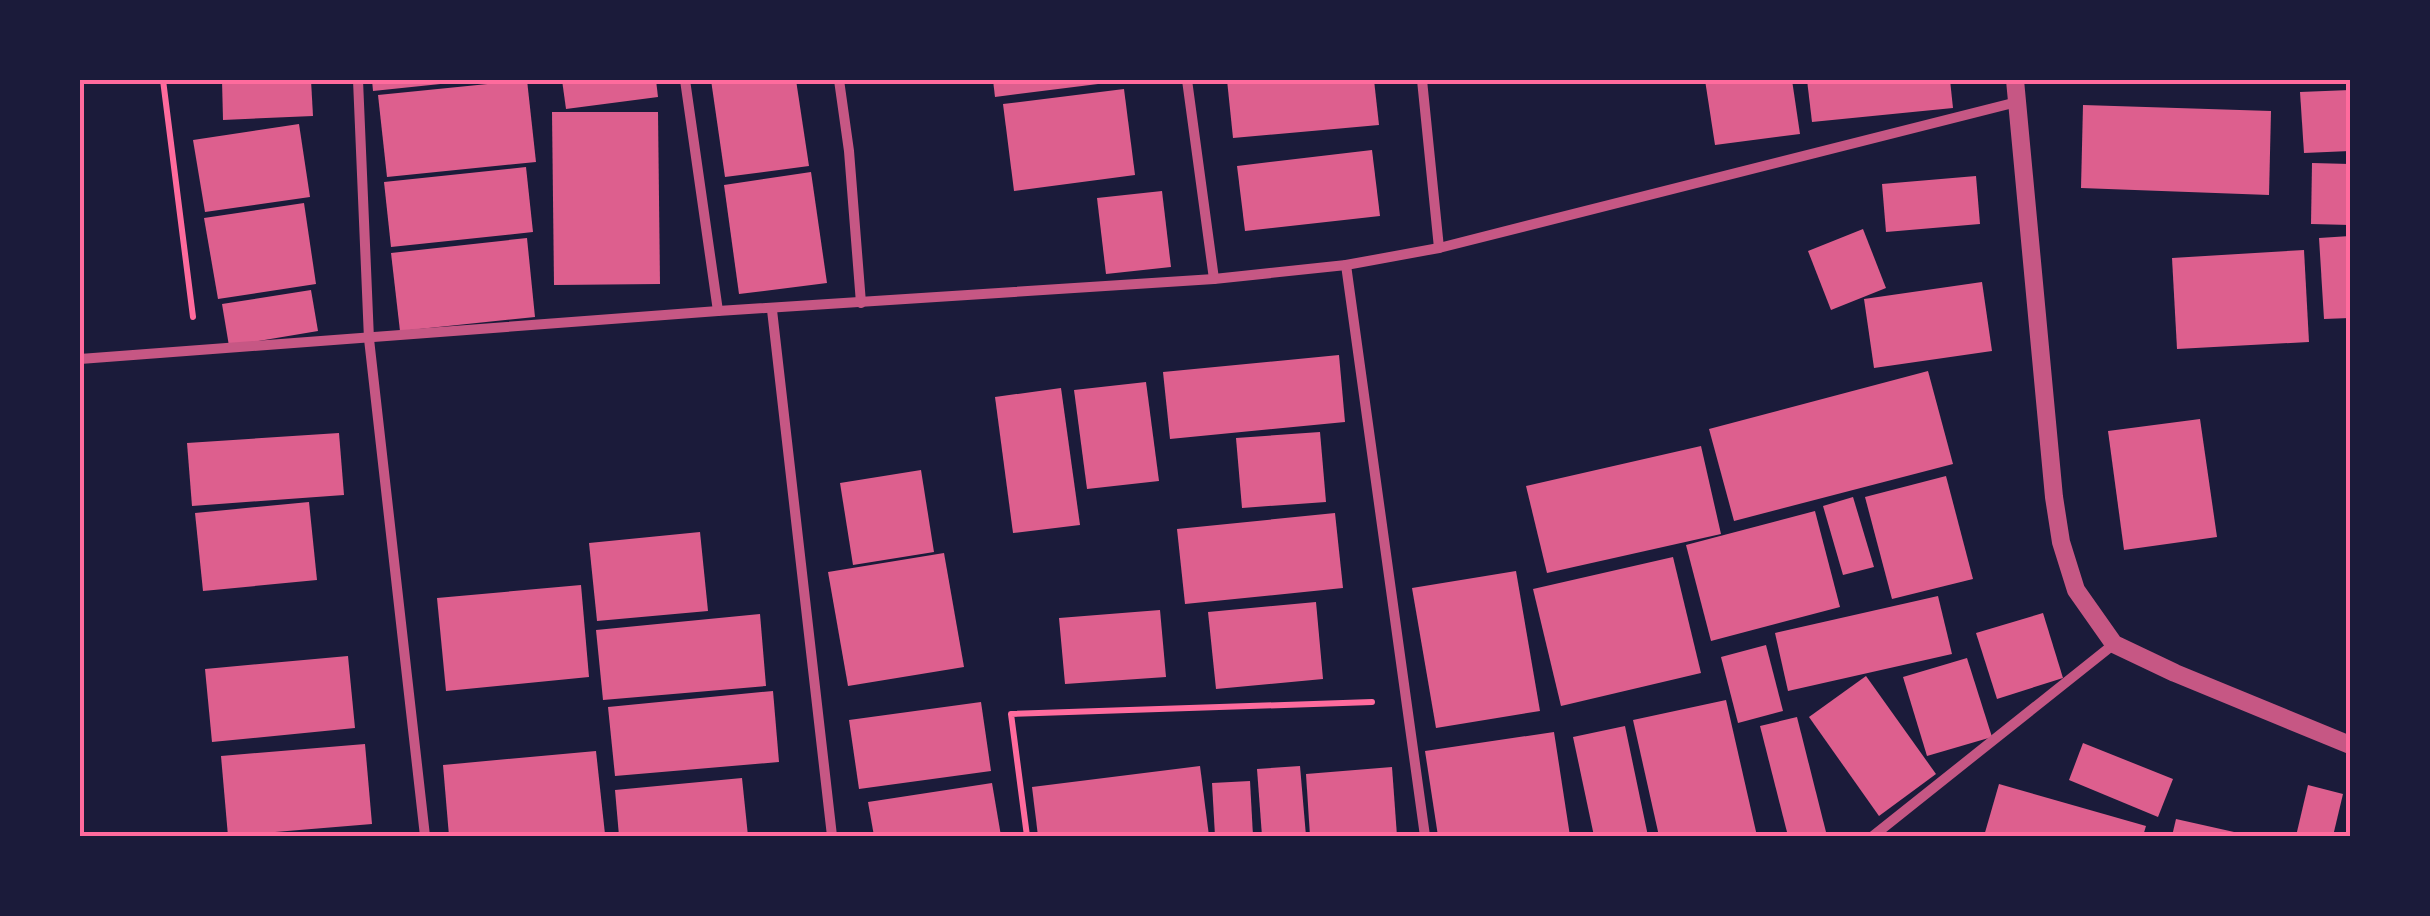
<svg xmlns="http://www.w3.org/2000/svg" width="2430" height="916" font-family="Montserrat,sans-serif">
	<style>
		.building { fill: #dd5f8e }
		.lines { fill: none; stroke-linecap: round; stroke-linejoin: round }
		.path { stroke: #ff6b9d; stroke-width: 6 }
		.minor { stroke: #c65784; stroke-width: 10 }
		.tertiary { stroke: #c65784; stroke-width: 18 }
		.neatline { fill: none; stroke: #ff6b9d; stroke-width: 4 }
	</style>
	<rect width="100%" height="100%" fill="#1b1b3a"/>
	<!-- building -->
	<g class="building">
		<polygon points="222,80 311,80 313,116 223,120"/>
		<polygon points="372,80 450,80 450,83 373,91"/>
		<polygon points="527,80 536,162 387,177 378,95"/>
		<polygon points="562,80 656,80 658,97 566,109"/>
		<polygon points="711,80 796,80 809,166 725,177"/>
		<polygon points="993,80 1114,80 1114,82 995,97"/>
		<polygon points="1227,80 1374,80 1379,125 1233,138"/>
		<polygon points="1705,80 1792,80 1800,134 1715,145"/>
		<polygon points="1807,80 1950,80 1953,108 1812,122"/>
		<polygon points="1124,89 1135,175 1014,191 1003,104"/>
		<polygon points="2350,90 2350,151 2304,153 2300,92"/>
		<polygon points="2083,105 2271,111 2269,195 2081,188"/>
		<polygon points="552,112 658,112 660,284 554,285"/>
		<polygon points="299,124 310,197 205,212 193,140"/>
		<polygon points="1372,150 1380,216 1245,231 1237,166"/>
		<polygon points="2312,163 2350,164 2350,225 2311,224"/>
		<polygon points="526,167 533,232 391,247 384,182"/>
		<polygon points="811,172 827,283 739,294 724,185"/>
		<polygon points="1976,176 1980,224 1886,232 1882,184"/>
		<polygon points="1162,191 1171,267 1106,274 1097,198"/>
		<polygon points="304,203 316,284 218,299 204,218"/>
		<polygon points="1863,229 1886,288 1831,310 1808,251"/>
		<polygon points="2350,236 2350,318 2324,319 2319,238"/>
		<polygon points="527,238 535,317 400,331 391,253"/>
		<polygon points="2304,250 2309,342 2177,349 2172,258"/>
		<polygon points="1982,282 1992,351 1874,368 1864,299"/>
		<polygon points="311,290 318,331 229,346 222,304"/>
		<polygon points="1339,355 1345,422 1170,439 1163,372"/>
		<polygon points="1928,371 1953,464 1734,521 1709,429"/>
		<polygon points="1146,382 1159,481 1087,489 1074,390"/>
		<polygon points="1061,388 1080,525 1013,533 995,397"/>
		<polygon points="2200,419 2217,537 2124,550 2108,431"/>
		<polygon points="1320,432 1326,502 1242,508 1236,438"/>
		<polygon points="339,433 344,495 192,506 187,443"/>
		<polygon points="1701,446 1721,534 1547,573 1526,486"/>
		<polygon points="921,470 934,552 853,565 840,483"/>
		<polygon points="1946,476 1973,579 1892,599 1865,497"/>
		<polygon points="1853,497 1874,567 1843,575 1823,506"/>
		<polygon points="309,502 317,580 203,591 195,513"/>
		<polygon points="1815,511 1840,607 1711,641 1686,545"/>
		<polygon points="1335,513 1343,588 1185,604 1177,529"/>
		<polygon points="700,532 708,611 597,621 589,543"/>
		<polygon points="944,553 964,667 848,686 828,572"/>
		<polygon points="1673,557 1701,673 1561,706 1533,589"/>
		<polygon points="1516,571 1540,711 1436,728 1412,588"/>
		<polygon points="581,585 589,677 446,691 437,598"/>
		<polygon points="1938,596 1952,654 1788,691 1775,633"/>
		<polygon points="1316,602 1323,679 1216,689 1208,612"/>
		<polygon points="1160,610 1166,677 1065,684 1059,618"/>
		<polygon points="2043,613 2063,678 1997,699 1976,633"/>
		<polygon points="760,614 766,686 603,700 596,630"/>
		<polygon points="1766,645 1783,711 1738,723 1721,657"/>
		<polygon points="348,656 355,728 212,742 205,669"/>
		<polygon points="1967,658 1992,737 1927,756 1903,677"/>
		<polygon points="1866,676 1936,774 1879,816 1809,717"/>
		<polygon points="773,691 779,762 615,776 608,707"/>
		<polygon points="1726,700 1757,836 1659,836 1633,720"/>
		<polygon points="981,702 991,771 859,789 849,720"/>
		<polygon points="1797,717 1827,836 1788,836 1760,726"/>
		<polygon points="1625,726 1648,836 1594,836 1573,737"/>
		<polygon points="1554,732 1570,836 1438,836 1425,751"/>
		<polygon points="2083,743 2173,779 2158,817 2069,780"/>
		<polygon points="365,744 372,824 228,836 221,756"/>
		<polygon points="596,751 605,834 449,836 443,765"/>
		<polygon points="1200,766 1209,836 1038,836 1032,787"/>
		<polygon points="1300,766 1306,836 1262,836 1257,769"/>
		<polygon points="1392,767 1397,836 1310,836 1306,774"/>
		<polygon points="742,778 748,836 619,836 615,790"/>
		<polygon points="1250,781 1253,836 1215,836 1212,783"/>
		<polygon points="992,783 1001,836 874,836 868,802"/>
		<polygon points="1999,784 2146,826 2143,836 1984,836"/>
		<polygon points="2308,785 2343,794 2333,836 2296,836"/>
		<polygon points="2176,819 2243,834 2243,836 2172,836"/>
	</g>
	<g class="lines">
		<!-- path -->
		<g class="path">
			<polyline points="163,80 193,317"/>
			<polyline points="1027,836 1011,714 1372,702"/>
		</g>
		<!-- minor -->
		<g class="minor">
			<polyline points="358,80 369,339 425,836"/>
			<polyline points="685,80 718,311"/>
			<polyline points="839,80 849,151 861,303"/>
			<polyline points="1187,80 1214,279"/>
			<polyline points="1422,80 1439,248"/>
			<polyline points="1346,265 1425,836"/>
			<polyline points="772,310 832,836"/>
			<polyline points="80,359 718,311 1214,279 1346,265 1439,248 2017,102"/>
			<polyline points="1873,836 2114,644"/>
		</g>
		<!-- tertiary -->
		<polyline class="tertiary" points="2015,80 2054,497 2061,542 2076,590 2114,644 2175,673 2350,745"/>
	</g>
	<!-- border -->
	<rect width="2430" height="916" fill="none" stroke="#1b1b3a" stroke-width="165"/>
	<rect x="82" y="82" width="2266" height="752" class="neatline"/>
</svg>
